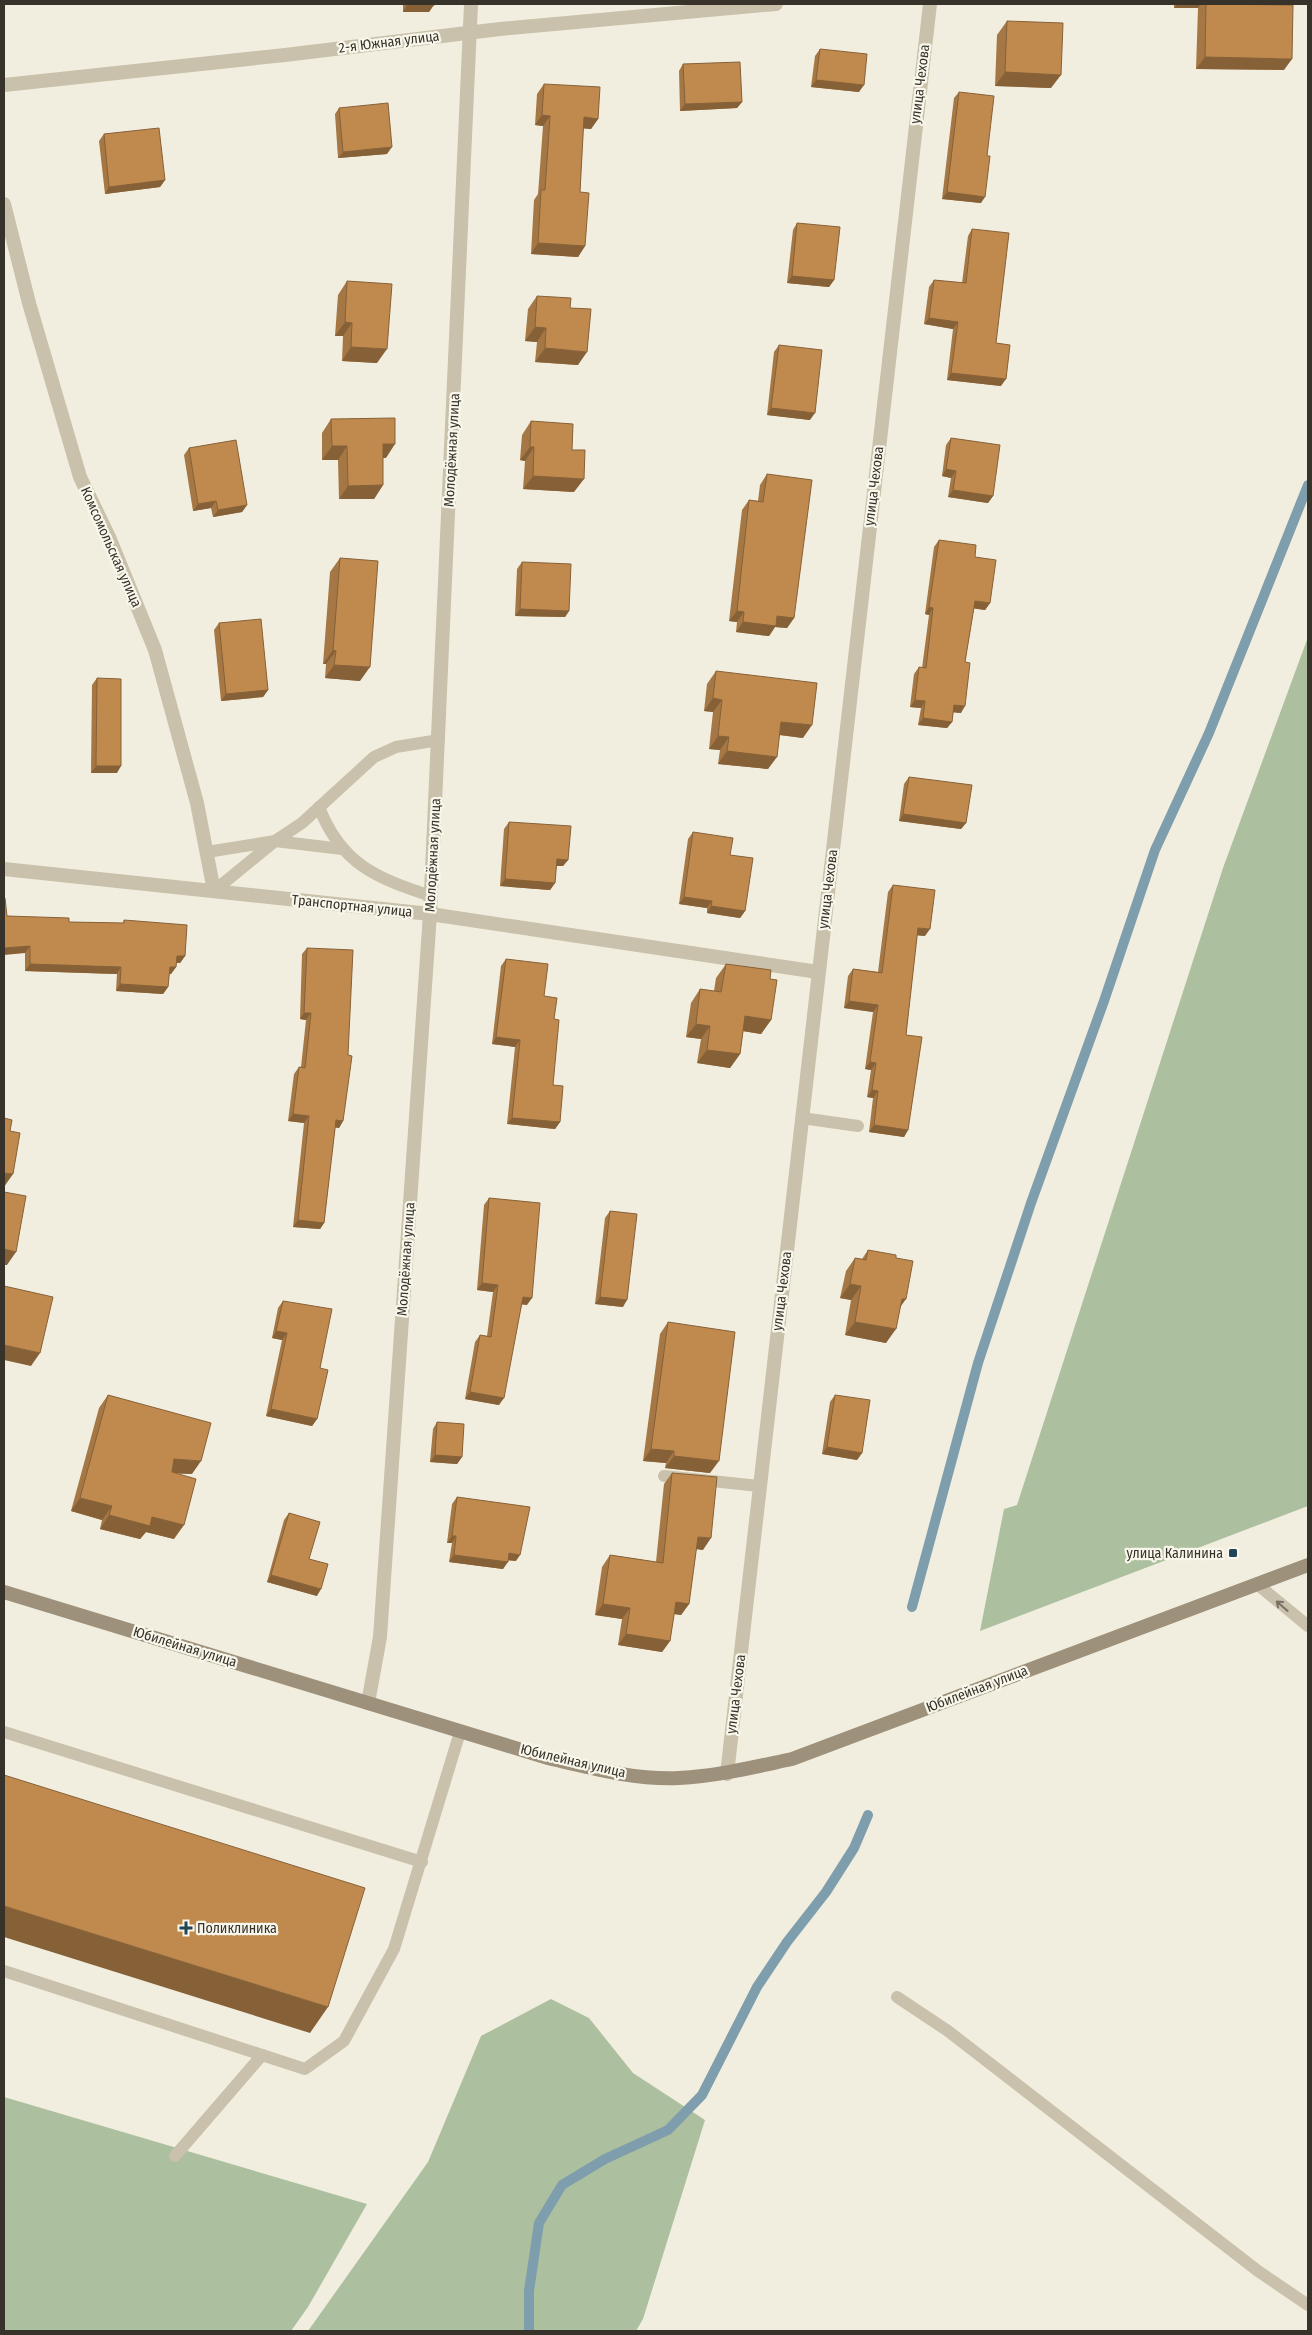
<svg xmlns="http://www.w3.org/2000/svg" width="1312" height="2335" font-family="'Fira Sans Condensed',sans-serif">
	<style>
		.green { fill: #acc09f }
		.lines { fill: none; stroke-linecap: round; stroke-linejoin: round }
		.stream { stroke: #7f9ead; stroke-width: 10 }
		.service { stroke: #c9c1ab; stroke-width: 12 }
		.minor { stroke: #c9c1ab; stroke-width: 14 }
		.secondary { stroke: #9d917c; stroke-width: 14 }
		.wall { fill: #a57744 }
		.shaded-wall { fill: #866137 }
		.building { fill: #c08a4f; stroke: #866137 }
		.oneway { stroke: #797264 }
		.poi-dot { fill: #214457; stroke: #f9f7eb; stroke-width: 2 }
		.labels { text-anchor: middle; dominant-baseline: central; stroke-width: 4.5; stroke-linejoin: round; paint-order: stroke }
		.street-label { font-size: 14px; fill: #37322a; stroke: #f9f7eb }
		.poi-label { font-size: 14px; fill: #37322a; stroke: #f9f7eb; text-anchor: end }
	</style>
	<rect width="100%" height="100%" fill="#f2eedf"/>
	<!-- green -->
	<g class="green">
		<polygon points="1308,637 1308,1506 980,1631 1004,1509 1017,1505 1223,868"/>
		<polygon points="551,1999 589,2018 633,2073 705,2120 643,2319 636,2331 308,2331 428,2162 481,2036"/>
		<polygon points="4,2097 367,2204 308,2307 291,2331 4,2331"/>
	</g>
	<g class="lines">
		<!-- stream -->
		<g class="stream">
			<polyline points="912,1607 978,1363 1031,1203 1104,1001 1155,850 1209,733 1308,485"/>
			<polyline points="529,2331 529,2291 539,2223 562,2185 605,2159 668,2130 702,2095 757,1987 787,1942 826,1892 854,1848 868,1815"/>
		</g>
		<!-- service -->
		<g class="service">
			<path d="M 319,807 C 341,864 376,878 431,896"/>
			<polyline points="207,852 275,841 342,849"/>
			<polyline points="214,891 275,841 302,823 374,757 396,747 439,740"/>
			<polyline points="802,1118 858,1126"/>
			<polyline points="664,1476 759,1486"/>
			<polyline points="1257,1584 1308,1626"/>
			<polyline points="4,1732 422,1862"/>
			<polyline points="4,1971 305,2069 344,2041 394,1949 460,1732"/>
			<polyline points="897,1997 948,2031 1258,2271 1308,2305"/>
			<polyline points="175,2156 262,2055"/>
		</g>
		<!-- minor -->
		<g class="minor">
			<polyline points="4,85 285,55 500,29 776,4"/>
			<polyline points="4,204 29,303 80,477 109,537 155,650 197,803 214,891"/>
			<polyline points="4,869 430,914 818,972"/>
			<polyline points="368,1703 380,1637 430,914 471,4"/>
			<polyline points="727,1774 930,4"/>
		</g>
		<!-- secondary -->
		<path class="secondary" d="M 4,1592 L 548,1758 C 591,1768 635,1780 679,1778 C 718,1776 754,1767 792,1759 L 1308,1565"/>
	</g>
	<!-- wall -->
	<g class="wall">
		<polygon points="403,4 434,4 429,12 403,12"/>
		<polygon points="1174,4 1237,4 1284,70 1196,69 1198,8 1174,8"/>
		<polygon points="1007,21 1051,88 995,86 997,35"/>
		<polygon points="820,49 859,92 811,87 815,56"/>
		<polygon points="683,64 742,102 737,108 680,111 679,71"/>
		<polygon points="544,84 598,119 591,129 583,128 580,192 585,246 578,257 531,254 534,200 538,194 543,126 535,125 537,94"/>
		<polygon points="959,92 987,156 981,203 942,199 954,98"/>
		<polygon points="339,108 387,154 338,158 335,114"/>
		<polygon points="104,134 165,180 160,187 105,194 99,141"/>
		<polygon points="797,223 834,280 829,287 787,283 793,230"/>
		<polygon points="972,229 996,343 1001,386 947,380 953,329 924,324 929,287 934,280 962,283 968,236"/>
		<polygon points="347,281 377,363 342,361 343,336 335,336 338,295"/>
		<polygon points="537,296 578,365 535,362 537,342 525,341 528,309"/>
		<polygon points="779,345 810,420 767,415 774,352"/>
		<polygon points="331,419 386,458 383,458 383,485 374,499 339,499 338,460 322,460 322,433"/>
		<polygon points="531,421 572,450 574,492 523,489 525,461 520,460 522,435"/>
		<polygon points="951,438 993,496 988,503 948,497 951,478 942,476 946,445"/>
		<polygon points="189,448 247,505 242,512 213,517 211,508 193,511 184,455"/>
		<polygon points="767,474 794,618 787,628 775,627 769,636 736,632 737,622 729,621 742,510 749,500 758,501 760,485"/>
		<polygon points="939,540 975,557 990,603 985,610 974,608 965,662 961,713 953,712 952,722 947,728 918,725 921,708 910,707 914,674 919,667 922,668 929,615 925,614 934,547"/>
		<polygon points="340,558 360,681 325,678 326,664 323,664 330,572"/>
		<polygon points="522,562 569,611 565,617 515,616 517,569"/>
		<polygon points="219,623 268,690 263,697 221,701 214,630"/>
		<polygon points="716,671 803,738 780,735 768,769 718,764 720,750 709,749 713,712 704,711 707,684"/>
		<polygon points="97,678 117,773 91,773 92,685"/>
		<polygon points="909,777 966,823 961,829 899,821 904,784"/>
		<polygon points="509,822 568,860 563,866 556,866 555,883 550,890 500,886 504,829"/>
		<polygon points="693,832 730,855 745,911 740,918 707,913 707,908 679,904 688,839"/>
		<polygon points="893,885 925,936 917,935 906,1035 908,1130 904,1137 869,1132 873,1098 867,1097 871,1070 865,1069 873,1012 844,1008 848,976 853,969 878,972 888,892"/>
		<polygon points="7,916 69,922 123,923 124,920 185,956 180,963 176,963 176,967 171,974 169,974 168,987 163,994 116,991 117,974 25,971 25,953"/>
		<polygon points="307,948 343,1121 339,1128 335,1127 324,1223 320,1229 293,1227 304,1123 288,1121 294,1074 299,1067 301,1067 306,1020 300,1019 302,954"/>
		<polygon points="506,959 544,996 554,1019 553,1085 560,1122 555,1129 507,1124 515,1047 492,1044 501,966"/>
		<polygon points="726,964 770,979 771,1020 761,1034 743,1031 740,1054 730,1068 697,1063 701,1039 686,1037 691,1003 700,989 714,991 716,978"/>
		<polygon points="489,1198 527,1305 522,1304 499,1405 465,1399 475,1342 480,1335 487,1336 493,1292 477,1290 484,1205"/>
		<polygon points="610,1211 623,1307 595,1304 605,1218"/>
		<polygon points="868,1250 896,1258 900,1307 886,1343 845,1335 851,1300 840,1298 846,1271 855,1258 862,1259"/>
		<polygon points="283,1301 320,1368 317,1419 312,1426 266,1416 282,1340 272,1338 278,1308"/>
		<polygon points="668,1322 710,1473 665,1468 666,1463 643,1461 660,1334"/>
		<polygon points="108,1395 192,1474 175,1473 174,1539 146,1532 140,1539 100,1529 102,1520 71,1511 99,1408"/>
		<polygon points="835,1395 862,1453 857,1460 822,1454 830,1402"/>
		<polygon points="437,1422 462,1457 457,1464 430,1462 433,1429"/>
		<polygon points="672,1473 703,1550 696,1549 689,1604 681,1615 674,1614 670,1641 662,1652 618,1645 622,1619 595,1615 602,1567 610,1555 656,1562 664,1484"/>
		<polygon points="457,1497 516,1561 508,1560 503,1569 449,1562 452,1543 447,1543 452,1504"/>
		<polygon points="289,1513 309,1559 317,1596 267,1582 284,1520"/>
	</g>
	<!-- shaded-wall -->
	<g class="shaded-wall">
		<polygon points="1177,4 1201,4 1198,8 1174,8"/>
		<polygon points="407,5 434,5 429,12 403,12"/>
		<polygon points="1205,57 1292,59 1284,70 1196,69"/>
		<polygon points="1005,72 1061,75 1051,88 995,86"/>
		<polygon points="816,80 864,85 859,92 811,87"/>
		<polygon points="742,102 737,108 680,111 685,104"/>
		<polygon points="542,115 550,116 543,126 535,125"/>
		<polygon points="584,117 598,119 591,129 577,128"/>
		<polygon points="392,147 387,154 338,158 343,152"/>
		<polygon points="165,180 160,187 105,194 109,187"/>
		<polygon points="947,192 985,197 981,203 942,199"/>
		<polygon points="538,243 585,246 578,257 531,254"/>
		<polygon points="792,276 834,280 829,287 787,283"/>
		<polygon points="929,318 958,322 953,329 924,324"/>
		<polygon points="345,322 352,323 343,336 335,336"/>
		<polygon points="535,327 546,328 537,342 525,341"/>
		<polygon points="351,347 387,349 377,363 342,361"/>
		<polygon points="545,348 587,352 578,365 535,362"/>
		<polygon points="951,373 1006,379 1001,386 947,380"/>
		<polygon points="771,408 815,413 810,420 767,415"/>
		<polygon points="383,444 395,444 386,458 373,458"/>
		<polygon points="332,446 347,446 338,460 322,460"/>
		<polygon points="530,447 534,447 525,461 520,460"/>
		<polygon points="946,469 956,471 951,478 942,476"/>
		<polygon points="533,476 584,479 574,492 523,489"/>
		<polygon points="383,485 374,499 339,499 348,486"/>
		<polygon points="953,490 993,496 988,503 948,497"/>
		<polygon points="216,501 211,508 193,511 198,504"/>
		<polygon points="247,505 242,512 213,517 218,510"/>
		<polygon points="975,601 990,603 985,610 970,608"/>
		<polygon points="929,607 933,608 929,615 925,614"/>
		<polygon points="520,609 569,611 565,617 515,616"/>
		<polygon points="737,611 744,612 737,622 729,621"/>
		<polygon points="777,616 794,618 787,628 775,627 769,636 736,632 743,622"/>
		<polygon points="333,650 336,651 326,664 323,664"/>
		<polygon points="334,665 370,667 360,681 325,678"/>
		<polygon points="268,690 263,697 221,701 226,694"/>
		<polygon points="713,698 722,700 713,712 704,711"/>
		<polygon points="915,700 925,701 921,708 910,707"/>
		<polygon points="954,705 965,706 961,713 949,712"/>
		<polygon points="923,718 952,722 947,728 918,725"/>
		<polygon points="781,722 812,725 803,738 772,734"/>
		<polygon points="718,736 729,737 720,750 709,749"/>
		<polygon points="727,751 777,757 768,769 718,764"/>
		<polygon points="96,766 121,766 117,773 91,773"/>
		<polygon points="903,814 966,823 961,829 899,821"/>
		<polygon points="557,859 568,860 563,866 552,866"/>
		<polygon points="505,879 555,883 550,890 500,886"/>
		<polygon points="684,897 712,901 707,908 679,904"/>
		<polygon points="711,906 745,911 740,918 707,913"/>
		<polygon points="918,928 930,929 925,936 913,935"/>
		<polygon points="30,946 25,953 4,955 4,948"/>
		<polygon points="177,956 185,956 180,963 172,962"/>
		<polygon points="30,964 121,967 117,974 25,971"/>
		<polygon points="170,967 176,967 171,974 165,974"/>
		<polygon points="120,984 168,987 163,994 116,991"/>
		<polygon points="849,1001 878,1005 873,1012 844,1008"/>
		<polygon points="304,1013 311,1013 306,1020 300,1019"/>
		<polygon points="745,1016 771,1020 761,1034 736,1030"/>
		<polygon points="696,1024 710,1026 701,1039 686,1037"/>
		<polygon points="496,1037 520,1040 515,1047 492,1044"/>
		<polygon points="707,1050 740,1054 730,1068 697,1063"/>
		<polygon points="870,1062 876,1063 871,1070 865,1069"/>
		<polygon points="872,1090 878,1091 873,1098 867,1097"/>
		<polygon points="293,1114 309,1116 304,1123 288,1121"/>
		<polygon points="512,1118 560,1122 555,1129 507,1124"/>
		<polygon points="336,1120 343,1121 339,1128 331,1127"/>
		<polygon points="874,1125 908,1130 904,1137 869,1132"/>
		<polygon points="4,1173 13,1174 4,1187"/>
		<polygon points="298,1220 324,1223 320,1229 293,1227"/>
		<polygon points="4,1249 16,1252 7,1265 4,1265"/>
		<polygon points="482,1283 498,1285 493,1292 477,1290"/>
		<polygon points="850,1284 861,1286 851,1300 840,1298"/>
		<polygon points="523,1297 532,1298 527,1305 518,1304"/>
		<polygon points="600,1297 627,1300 623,1307 595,1304"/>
		<polygon points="902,1299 906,1299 896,1313"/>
		<polygon points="855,1322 896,1329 886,1343 845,1335"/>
		<polygon points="276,1331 287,1333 282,1340 272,1338"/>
		<polygon points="4,1345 40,1353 31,1366 4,1360"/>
		<polygon points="470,1392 504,1398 499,1405 465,1399"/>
		<polygon points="271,1409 317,1419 312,1426 266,1416"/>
		<polygon points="827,1447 862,1453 857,1460 822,1454"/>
		<polygon points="651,1449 674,1451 666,1463 643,1461"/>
		<polygon points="435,1455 462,1457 457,1464 430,1462"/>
		<polygon points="674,1456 719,1461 710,1473 665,1468"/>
		<polygon points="174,1459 201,1461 192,1474 164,1473"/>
		<polygon points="80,1498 112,1506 102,1520 71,1511"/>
		<polygon points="109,1515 152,1517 184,1525 174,1539 146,1532 140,1539 100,1529"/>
		<polygon points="452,1536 456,1536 452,1543 447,1543"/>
		<polygon points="698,1537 711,1538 703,1550 690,1548"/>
		<polygon points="509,1553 520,1555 516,1561 504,1560"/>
		<polygon points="454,1555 508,1562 503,1569 449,1562"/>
		<polygon points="271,1575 321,1589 317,1596 267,1582"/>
		<polygon points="676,1602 689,1604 681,1615 668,1613"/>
		<polygon points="603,1604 630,1608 622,1619 595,1615"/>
		<polygon points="626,1634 670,1641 662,1652 618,1645"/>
		<polygon points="4,1906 328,2007 310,2033 4,1937"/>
	</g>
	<!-- building -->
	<g class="building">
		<rect x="407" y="4" width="27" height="1"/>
		<polygon points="1206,4 1293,5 1292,59 1205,57"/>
		<polygon points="1007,21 1063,23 1061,75 1005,72"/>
		<polygon points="820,49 867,54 864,85 816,80"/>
		<polygon points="740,62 742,102 685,104 683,64"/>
		<polygon points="544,84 600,87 598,119 584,117 580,192 589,193 585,246 538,243 541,190 545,190 550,116 542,115"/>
		<polygon points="959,92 994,96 987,156 990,156 985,197 947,192"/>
		<polygon points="388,103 392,147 343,152 339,108"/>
		<polygon points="159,128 165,180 109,187 104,134"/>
		<polygon points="797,223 840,227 834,280 792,276"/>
		<polygon points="972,229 1009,233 996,343 1010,345 1006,379 951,373 958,322 929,318 934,280 966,283"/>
		<polygon points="347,281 392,284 387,349 351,347 352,323 345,322"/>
		<polygon points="537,296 571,298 570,308 591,309 587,352 545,348 546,328 535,327"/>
		<polygon points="779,345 822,350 815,413 771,408"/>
		<polygon points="395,418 395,444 383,444 383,485 348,486 347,446 332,446 331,419"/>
		<polygon points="531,421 573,424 572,450 585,450 584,479 533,476 534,447 530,447"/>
		<polygon points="951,438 1000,445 993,496 953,490 956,471 946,469"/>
		<polygon points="236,440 247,505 218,510 216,501 198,504 189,448"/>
		<polygon points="767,474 812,480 794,618 777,616 776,626 743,622 744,612 737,611 749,500 763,502"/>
		<polygon points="939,540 976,545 975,557 996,560 990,603 975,601 965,662 970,663 965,706 954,705 952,722 923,718 925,701 915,700 919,667 926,668 933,608 929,607"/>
		<polygon points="340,558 378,561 370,667 334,665 336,651 333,650"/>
		<polygon points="522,562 571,564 569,611 520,609"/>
		<polygon points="261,619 268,690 226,694 219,623"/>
		<polygon points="716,671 817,683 812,725 781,722 777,757 727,751 729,737 718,736 722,700 713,698"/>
		<polygon points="97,678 121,679 121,766 96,766"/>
		<polygon points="909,777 972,785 966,823 903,814"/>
		<polygon points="509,822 571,826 568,860 557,859 555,883 505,879"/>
		<polygon points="693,832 733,838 730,855 753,858 745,911 711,906 712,901 684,897"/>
		<polygon points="893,885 935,890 930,929 918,928 906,1035 922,1037 908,1130 874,1125 878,1091 872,1090 876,1063 870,1062 878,1005 849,1001 853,969 882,973"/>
		<polygon points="4,898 5,898 7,916 69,918 69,922 124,923 124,920 187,925 185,956 177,956 176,967 170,967 168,987 120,984 121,967 30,964 30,946 4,948"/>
		<polygon points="307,948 353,950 348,1055 352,1056 343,1121 336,1120 324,1223 298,1220 309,1116 293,1114 299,1067 305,1068 311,1013 304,1013"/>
		<polygon points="506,959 548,964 544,996 557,998 554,1019 559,1020 553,1085 563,1086 560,1122 512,1118 520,1040 496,1037"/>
		<polygon points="726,964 771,970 770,979 777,980 771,1020 745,1016 740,1054 707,1050 710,1026 696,1024 700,989 721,992"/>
		<polygon points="4,1118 12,1120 10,1131 20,1133 13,1174 4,1173"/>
		<polygon points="4,1192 26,1196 16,1252 4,1249"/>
		<polygon points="489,1198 540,1203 532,1298 523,1297 504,1398 470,1392 480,1335 491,1337 498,1285 482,1283"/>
		<polygon points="610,1211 637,1214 627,1300 600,1297"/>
		<polygon points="868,1250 896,1255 896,1258 913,1261 906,1299 902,1299 896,1329 855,1322 861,1286 850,1284 855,1258 866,1260"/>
		<polygon points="4,1286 53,1297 40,1353 4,1345"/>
		<polygon points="283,1301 332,1309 320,1368 328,1370 317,1419 271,1409 287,1333 276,1331"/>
		<polygon points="668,1322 735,1332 719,1461 674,1456 674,1451 651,1449"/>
		<polygon points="108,1395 211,1423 201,1461 174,1459 172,1472 196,1479 184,1525 152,1517 150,1526 109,1515 112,1506 80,1498"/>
		<polygon points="835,1395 870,1400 862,1453 827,1447"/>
		<polygon points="437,1422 464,1424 462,1457 435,1455"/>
		<polygon points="672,1473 717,1477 711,1538 698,1537 689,1604 676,1602 670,1641 626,1634 630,1608 603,1604 610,1555 663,1563"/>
		<polygon points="457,1497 530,1507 520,1555 509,1553 508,1562 454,1555 456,1536 452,1536"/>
		<polygon points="289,1513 320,1522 309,1559 328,1564 321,1589 271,1575"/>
		<polygon points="4,1775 365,1888 328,2007 4,1906"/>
	</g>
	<!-- one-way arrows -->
	<defs><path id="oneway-shaft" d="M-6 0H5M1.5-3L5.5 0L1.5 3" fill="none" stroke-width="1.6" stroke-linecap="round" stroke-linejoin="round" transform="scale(1.25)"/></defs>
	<use class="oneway" href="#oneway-shaft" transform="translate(1282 1606) rotate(-139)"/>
	<!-- markers -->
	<g class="poi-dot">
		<rect x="1228" y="1548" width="10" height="10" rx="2.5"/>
		<path d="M183.5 1920.5h5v5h5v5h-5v5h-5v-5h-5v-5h5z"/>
	</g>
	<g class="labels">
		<!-- street labels -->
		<g class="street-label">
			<text transform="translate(389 42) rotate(-7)">2-я Южная улица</text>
			<text transform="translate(920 84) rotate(-83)">улица Чехова</text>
			<text transform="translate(452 450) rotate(-87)">Молодёжная улица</text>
			<text transform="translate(874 486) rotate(-83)">улица Чехова</text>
			<text transform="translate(111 547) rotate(66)">Комсомольская улица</text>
			<text transform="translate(433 855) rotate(-87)">Молодёжная улица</text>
			<text transform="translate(828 889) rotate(-83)">улица Чехова</text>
			<text transform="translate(352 906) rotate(6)">Транспортная улица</text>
			<text transform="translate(406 1259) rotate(-86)">Молодёжная улица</text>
			<text transform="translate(782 1291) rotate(-83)">улица Чехова</text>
			<text transform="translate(185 1647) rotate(17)">Юбилейная улица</text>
			<text transform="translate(977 1689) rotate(-21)">Юбилейная улица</text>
			<text transform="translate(736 1694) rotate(-83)">улица Чехова</text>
			<text transform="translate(573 1761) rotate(13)">Юбилейная улица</text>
		</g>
		<!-- poi labels -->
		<g class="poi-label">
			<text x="1223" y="1553">улица Калинина</text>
			<text x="197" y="1928" text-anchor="start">Поликлиника</text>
		</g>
	</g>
	<!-- border -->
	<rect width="1312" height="2335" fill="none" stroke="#37322a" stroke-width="10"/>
</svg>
